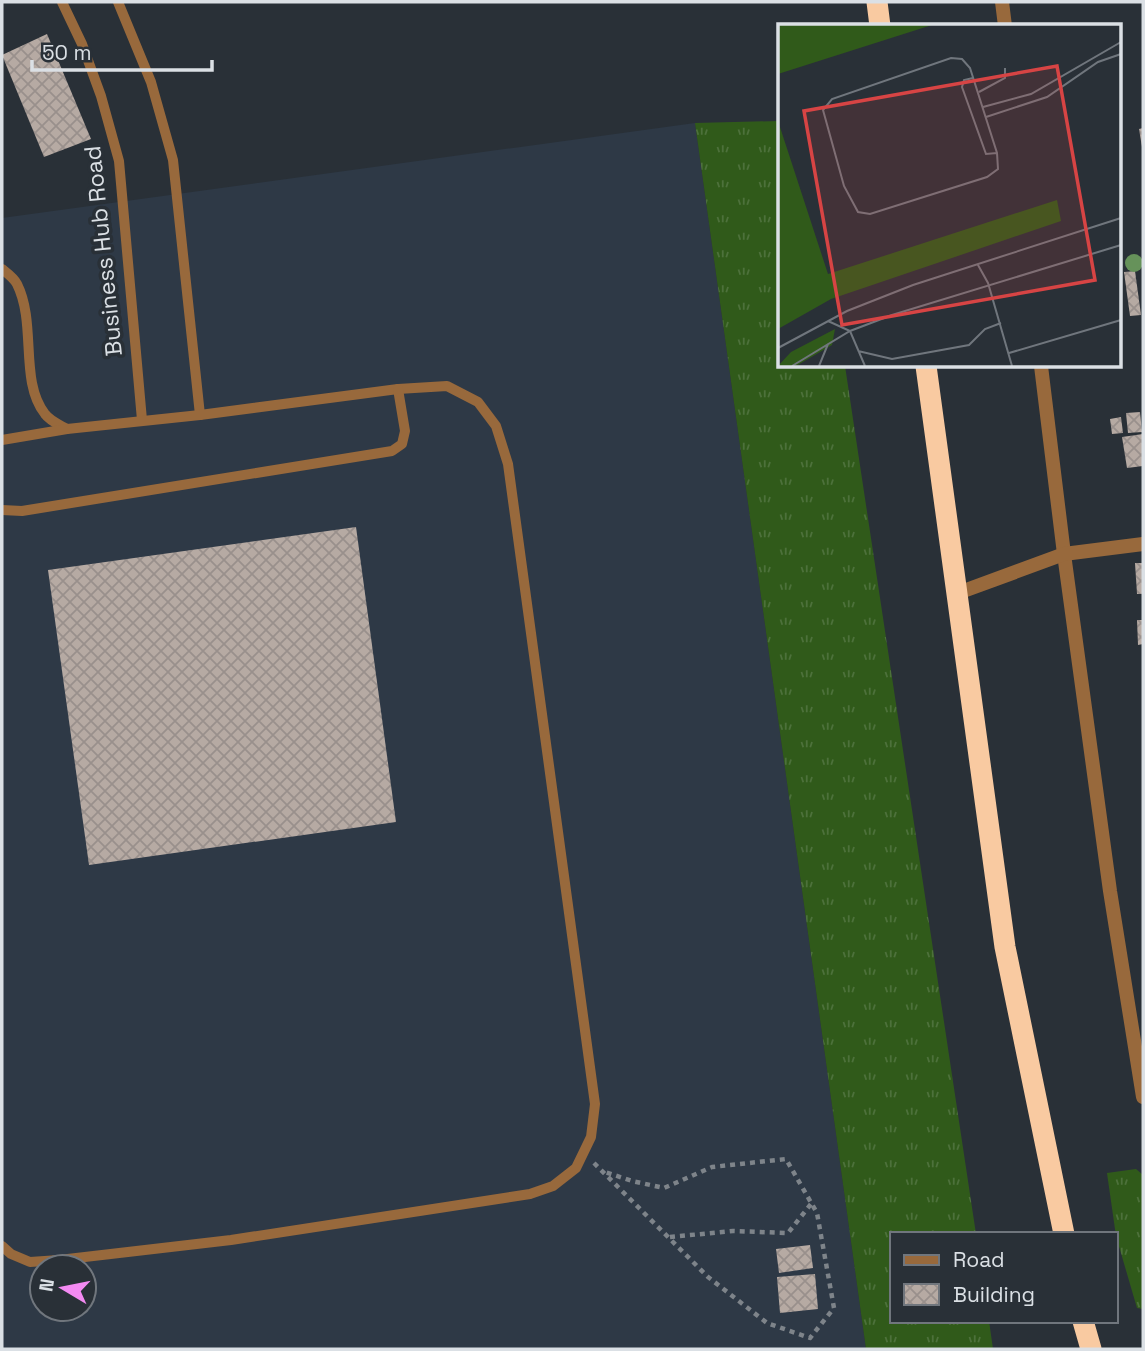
<svg xmlns="http://www.w3.org/2000/svg" width="1145" height="1351" font-family="'Space Grotesk',sans-serif">
	<style>
		.built { fill: #2e3946; fill-rule: evenodd }
		.grass { fill: url(#grass-tufts) }
		.building { fill: url(#building-cross-hatch) }
		.lines { fill: none; stroke-linecap: round; stroke-linejoin: round }
		.path { stroke: #7e848a; stroke-width: 4.5; stroke-dasharray: 5 5; stroke-linecap: butt }
		.lane { stroke: #98693c; stroke-width: 10 }
		.street { stroke: #98693c; stroke-width: 14 }
		.highway { stroke: #f9caa1; stroke-width: 21 }
		.tree { fill: #66925a }
		.labels { text-anchor: middle; dominant-baseline: central; stroke-width: 7; stroke-linejoin: round; paint-order: stroke }
		.street-label { font-size: 23px; fill: #dbe0e5; stroke: #293037 }
		.inset-road { fill: none; stroke: #70767d; stroke-width: 2 }
		.view { fill: #d74444; fill-opacity: 0.15; stroke: #d74444; stroke-width: 3.5 }
		.inset-edge { fill: none; stroke: #dbe0e5; stroke-width: 3.5 }
	</style>
	<defs>
		<pattern id="grass-tufts" width="24" height="20" patternUnits="userSpaceOnUse" patternTransform="scale(1.75)"><rect width="24" height="20" fill="#305a1a"/><path d="M3 7l-1-3M5 7V3M7 7l1-3M15 17l-1-3M17 17v-4M19 17l1-3" fill="none" stroke="#4d713b"/></pattern>
		<pattern id="building-cross-hatch" width="8" height="8" patternUnits="userSpaceOnUse" patternTransform="scale(1.75)"><rect width="8" height="8" fill="#b6aaa3"/><path d="M0 0l8 8M0 8l8-8" fill="none" stroke="#99908c"/></pattern>
	</defs>
	<rect width="100%" height="100%" fill="#293037"/>
	<!-- built -->
	<path class="built" d="M 695,123 L 866,1349 L 2,1349 L 2,218 ZM 42,1267 L 84,1267 L 84,1309 L 42,1309 Z"/>
	<!-- grass -->
	<g class="grass">
		<polygon points="779,121 779,366 845,366 976,1234 891,1234 891,1321 989,1321 993,1349 866,1349 695,123"/>
		<polygon points="1136,1169 1143,1175 1143,1309 1137,1308 1116,1236 1107,1173"/>
	</g>
	<!-- building -->
	<g class="building">
		<polygon points="47,34 91,139 44,157 2,55"/>
		<polygon points="1143,128 1143,147 1142,147 1139,129"/>
		<polygon points="1135,271 1141,315 1130,316 1124,272"/>
		<polygon points="1140,412 1142,432 1128,433 1126,413"/>
		<polygon points="1121,417 1123,433 1112,434 1110,419"/>
		<polygon points="1143,434 1143,466 1127,468 1122,437"/>
		<polygon points="356,527 396,822 89,865 48,570"/>
		<polygon points="1135,563 1143,563 1143,594 1137,594"/>
		<polygon points="1137,620 1143,620 1143,644 1138,645"/>
		<polygon points="810,1245 813,1268 779,1273 776,1249"/>
		<polygon points="815,1274 818,1309 780,1313 777,1277"/>
	</g>
	<g class="lines">
		<!-- path -->
		<g class="path">
			<polyline points="594,1163 708,1277 767,1323 810,1338 834,1308 817,1213 786,1159 712,1167 664,1188 632,1181 602,1171"/>
			<polyline points="670,1237 733,1231 788,1233 811,1204"/>
		</g>
		<!-- lane -->
		<g class="lane">
			<polyline points="62,2 82,44 101,96 119,161 142,420"/>
			<polyline points="118,2 151,82 173,160 200,415"/>
			<path d="M 2,269 C 7,273 14,278 17,284 C 37,324 19,381 45,414 C 50,421 60,425 67,429"/>
			<polyline points="2,440 67,429 200,415 398,389 447,386 478,402 496,426 508,464 595,1104 591,1137 576,1168 553,1186 530,1194 231,1240 59,1260 30,1262 11,1254 2,1246"/>
			<polyline points="2,510 22,511 392,451 402,444 405,431 398,389"/>
		</g>
		<!-- street -->
		<g class="street">
			<polyline points="1002,2 1005,26"/>
			<polyline points="1041,366 1064,554 1110,891 1143,1097"/>
			<polyline points="958,593 1064,554 1143,544"/>
		</g>
		<!-- highway -->
		<g class="highway">
			<polyline points="877,2 880,26"/>
			<polyline points="926,366 1005,947 1064,1234"/>
			<polyline points="1083,1321 1091,1349"/>
		</g>
	</g>
	<!-- trees -->
	<circle class="tree" cx="1134" cy="263" r="9"/>
	<g class="labels">
		<!-- street labels -->
		<g class="street-label">
			<text transform="translate(103 251) rotate(-96)">Business Hub Road</text>
		</g>
	</g>
	<!-- overview -->
	<g transform="translate(778 24)">
		<rect width="343" height="343" fill="#293037"/>
		<path d="M 0,1 L 154,1 L 0,50 ZM 0,97 L 50,250 L 279,176 L 283,197 L 53,275 L 0,305 ZM 57,305 L 54,321 L 18,342 L 0,342 L 13,328 Z" fill="#305a1a"/>
		<path class="inset-road" d="M 173,34 L 184,35 L 192,44 L 219,129 L 220,145 L 209,153 L 92,190 L 80,188 L 66,162 L 45,86 L 54,75 ZM 195,54 L 186,56 L 184,63 L 208,130 L 219,129M 201,68 L 227,54 L 227,44M 205,83 L 253,70 L 343,18M 208,93 L 269,73 L 320,38 L 343,30M 200,241 L 210,259 L 234,342M 50,297 L 72,307 L 87,342M 0,324 L 69,287 L 135,261 L 343,194M 80,327 L 114,335 L 191,321 L 207,305 L 223,299M 231,329 L 343,296M 14,342 L 72,307 L 114,291 L 343,221M 41,342 L 50,320"/>
		<path class="view" d="M 279,42 L 317,256 L 64,301 L 26,87 Z"/>
		<rect width="343" height="343" class="inset-edge"/>
	</g>
	<!-- border -->
	<rect width="1145" height="1351" fill="none" stroke="#dbe0e5" stroke-width="7"/>
	<!-- legend -->
	<rect x="890" y="1232" width="228" height="91" fill="#293037" stroke="#70767d" stroke-width="2"/>
	<rect x="904" y="1255" width="35" height="10" fill="#98693c" stroke="#70767d" stroke-width="2"/>
	<text x="953" y="1267" font-size="21" fill="#dbe0e5">Road</text>
	<rect x="904" y="1284" width="35" height="21" fill="url(#building-cross-hatch)" stroke="#70767d" stroke-width="2"/>
	<text x="953" y="1302" font-size="21" fill="#dbe0e5">Building</text>
	<!-- north arrow -->
	<g transform="translate(63 1288) rotate(280)"><circle r="33" fill="#293037" stroke="#70767d" stroke-width="2"/>
	<path d="M0-5L12 26L0 18L-12 26Z" fill="#f38af2"/>
	<text y="-10" font-size="19" font-weight="bold" text-anchor="middle" fill="#dbe0e5">N</text>
	</g>
	<!-- scale -->
	<path d="M32 60v10h180v-10" fill="none" stroke="#dbe0e5" stroke-width="3.5"/>
	<text x="42" y="60" font-size="21" fill="#dbe0e5" stroke="#293037" stroke-width="5" paint-order="stroke">50 m</text>
</svg>
